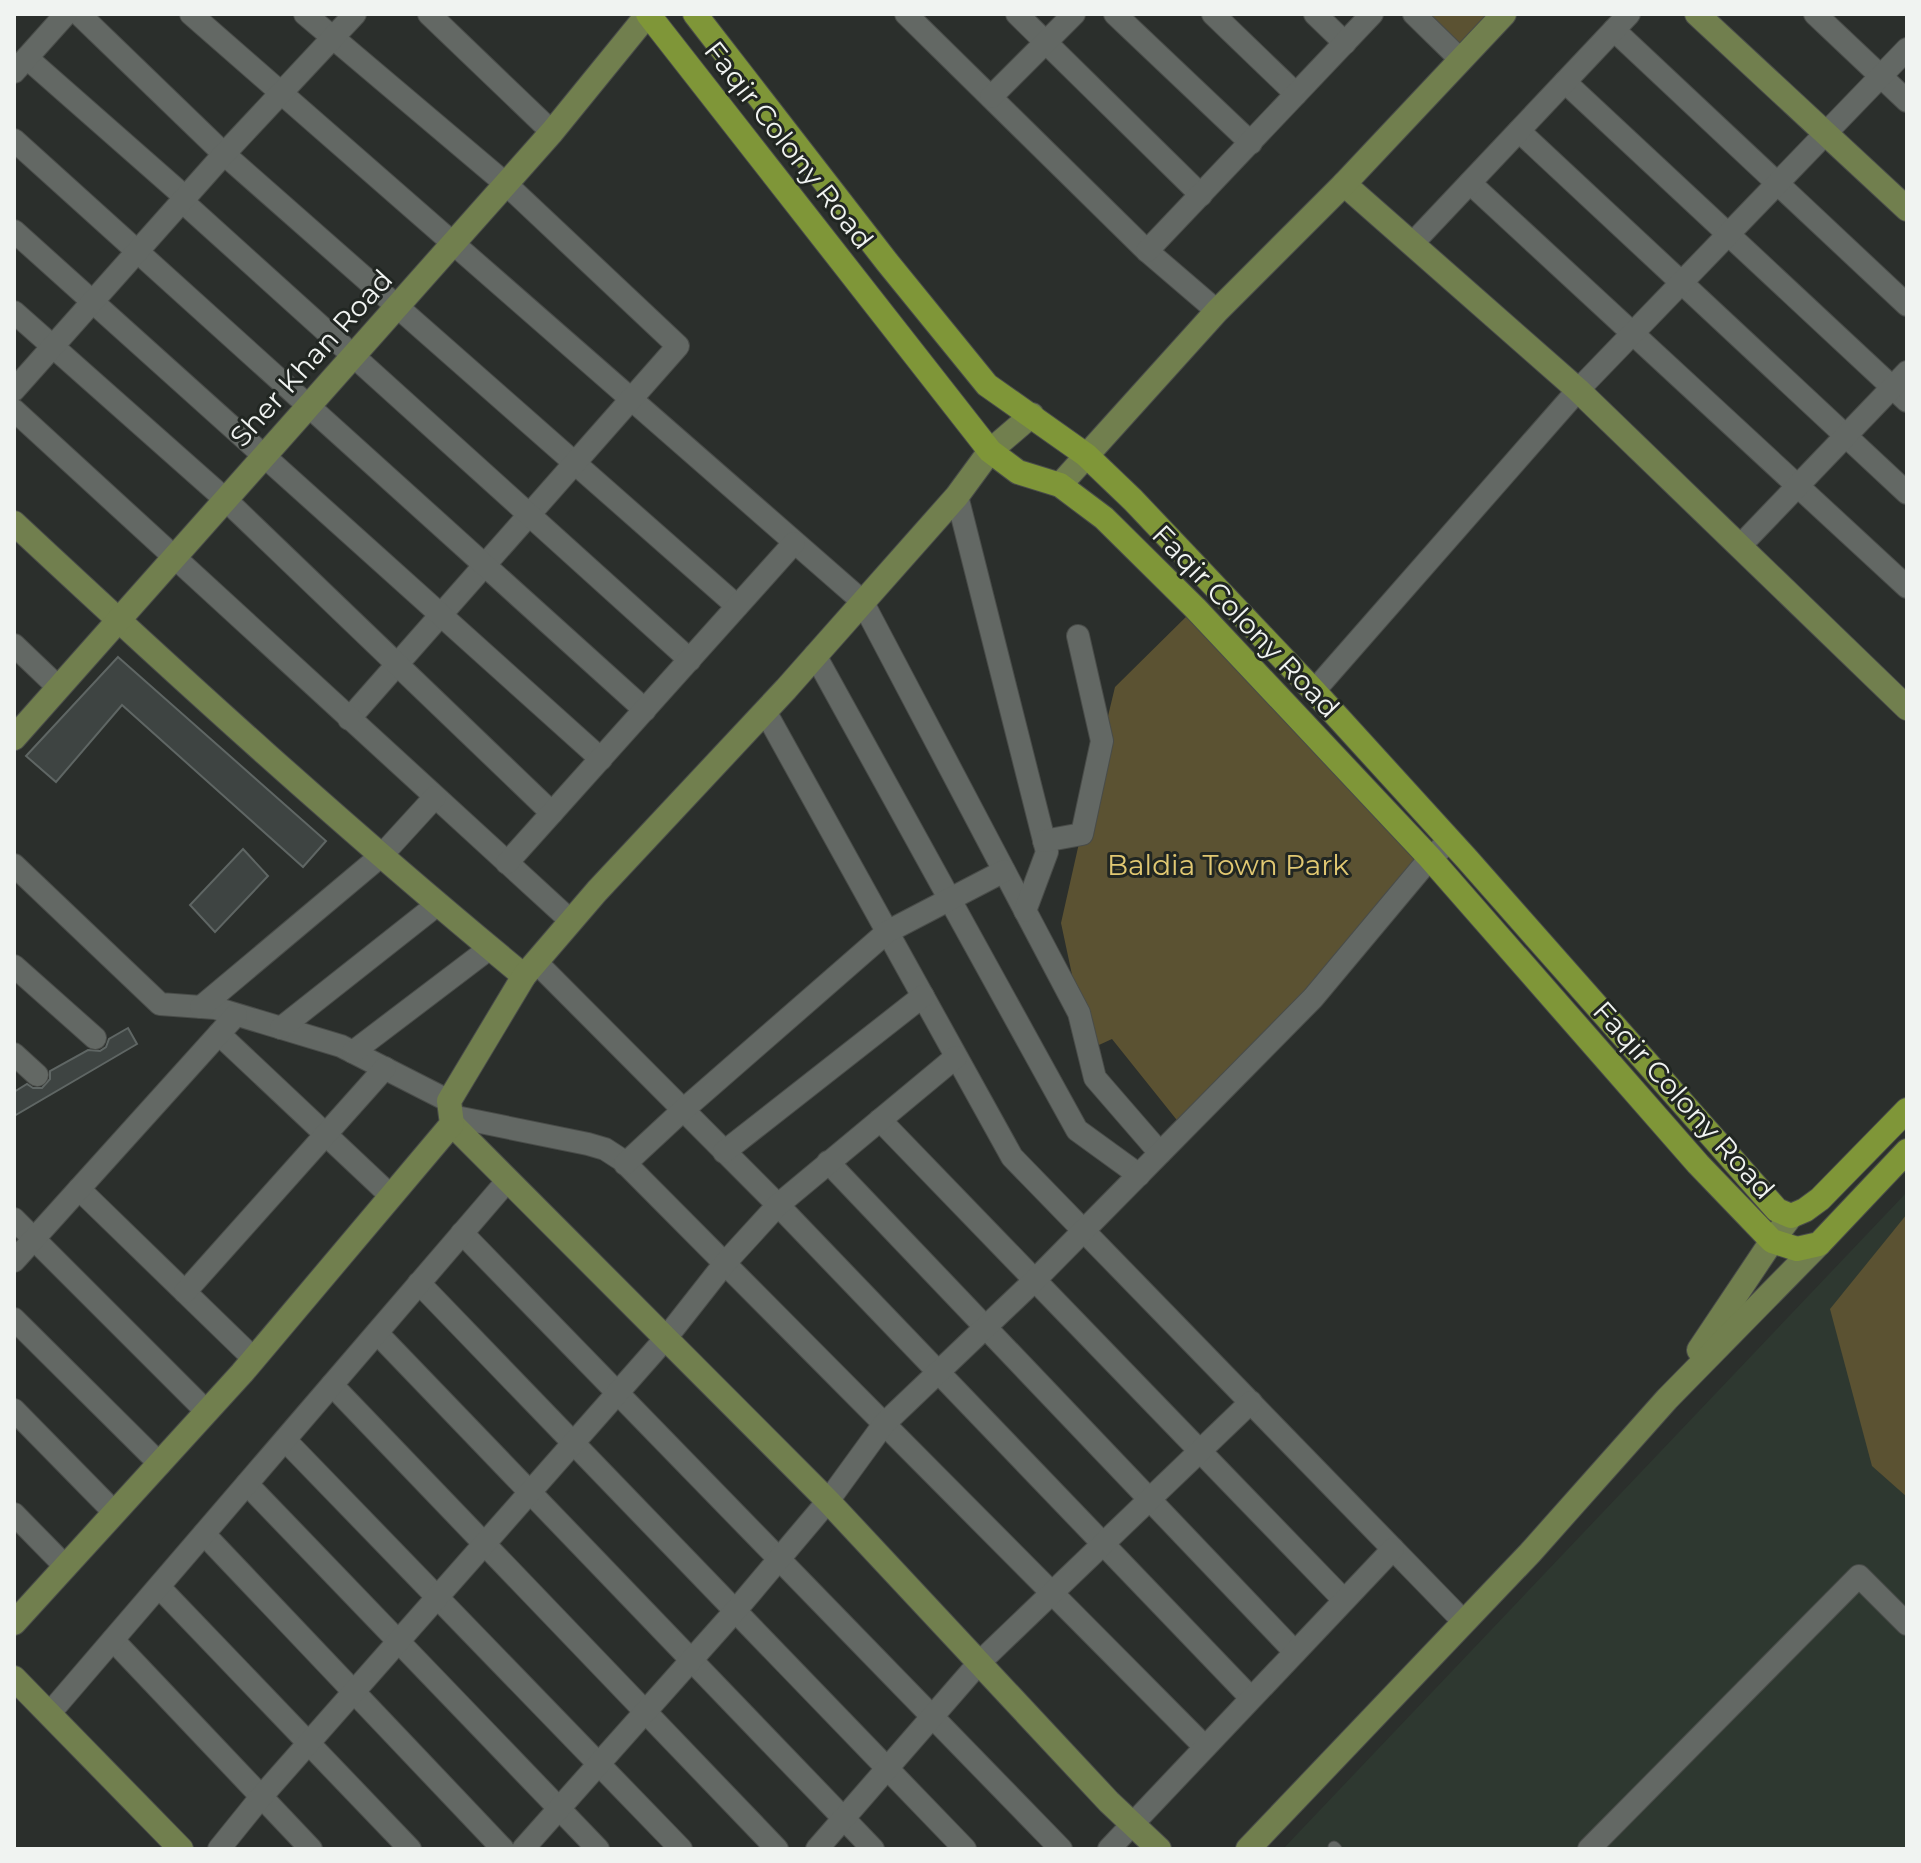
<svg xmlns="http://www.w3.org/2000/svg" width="1921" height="1863" font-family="Montserrat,sans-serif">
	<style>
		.built { fill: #2e3830 }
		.green { fill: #5b5232 }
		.building { fill: #3e4442; stroke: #5f6664; stroke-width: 2 }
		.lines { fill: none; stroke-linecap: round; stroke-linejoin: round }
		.lane-casing { stroke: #494c49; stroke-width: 13 }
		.street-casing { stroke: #494c49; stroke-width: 24 }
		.secondary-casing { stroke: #494c49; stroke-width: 26 }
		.primary-casing { stroke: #494c49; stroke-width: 26 }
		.lane { stroke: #636864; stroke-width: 11 }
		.street { stroke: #636864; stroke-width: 22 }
		.secondary { stroke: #717f4e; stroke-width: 24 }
		.primary { stroke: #7f9638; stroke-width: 24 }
		.labels { text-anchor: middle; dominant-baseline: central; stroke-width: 6; stroke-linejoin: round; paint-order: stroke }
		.street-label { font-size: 28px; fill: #f0f3f1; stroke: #212622 }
		.park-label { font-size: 28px; fill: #e1c872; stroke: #212622 }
	</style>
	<rect width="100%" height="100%" fill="#2b2f2c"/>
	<!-- built -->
	<polygon class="built" points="1907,1192 1907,1849 1283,1849"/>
	<!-- green -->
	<g class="green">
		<polygon points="1414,14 1504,14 1461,60"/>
		<polygon points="1195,608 1430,858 1184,1129 1112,1039 1088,1050 1061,923 1102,741 1115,687"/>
		<polygon points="1907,1214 1907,1497 1872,1466 1830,1309"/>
	</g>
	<!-- building -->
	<g class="building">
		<polygon points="118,657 326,841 303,867 122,705 56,782 26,756"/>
		<polygon points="243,849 268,876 215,932 190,905"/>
		<polygon points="128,1028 137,1044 14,1116 14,1092 27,1084 33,1088 42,1088 50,1079 50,1071 88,1050 100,1051 106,1047 109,1039"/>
	</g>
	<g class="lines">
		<defs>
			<polyline id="lane" points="1334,1847 1336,1849"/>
			<g id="street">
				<polyline points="79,14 224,154 737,606"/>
				<polyline points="191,14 862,601 1079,1013 1095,1078 1160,1153"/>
				<polyline points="305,14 506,184 678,346 349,719"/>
				<polyline points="429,14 552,132"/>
				<polyline points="906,14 1147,251 1217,311"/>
				<polyline points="1017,14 1201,195"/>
				<polyline points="1115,14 1251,143"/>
				<polyline points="1213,14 1296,94"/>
				<polyline points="1315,14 1345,43"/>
				<polyline points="1414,14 1461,60"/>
				<polyline points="1815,14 1907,101"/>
				<polyline points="1614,30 1907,305"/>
				<polyline points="27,58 185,197"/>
				<polyline points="14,72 66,14"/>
				<polyline points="1565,82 1907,401"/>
				<polyline points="991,97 1074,14"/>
				<polyline points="1519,131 1907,493"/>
				<polyline points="14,140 645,710"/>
				<polyline points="1470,183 1907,587"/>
				<polyline points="182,201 690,660"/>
				<polyline points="14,231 601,759"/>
				<polyline points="1412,244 1629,14"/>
				<polyline points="1147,251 1372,14"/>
				<polyline points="14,312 226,500 552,813"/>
				<polyline points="14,390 224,154 355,14"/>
				<polyline points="14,410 571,921"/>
				<polyline points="957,496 1047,852 1025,911"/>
				<polyline points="1740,546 1907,372"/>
				<polyline points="14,645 59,688"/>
				<polyline points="815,655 1077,1130 1139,1175"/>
				<polyline points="1314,691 1578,390 1907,49"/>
				<polyline points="765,711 1012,1157 1464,1622"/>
				<polyline points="1044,841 1082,834 1102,741 1078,636"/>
				<polyline points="507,863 794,543"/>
				<polyline points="14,865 160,1004 215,1008 341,1046 449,1101"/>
				<polyline points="536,962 778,1205 1251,1698"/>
				<polyline points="14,966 95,1038"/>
				<polyline points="201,1007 382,855 435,797"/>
				<polyline points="281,1028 438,904"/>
				<polyline points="219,1034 391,1196"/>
				<polyline points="353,1052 490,948"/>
				<polyline points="14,1054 37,1075"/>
				<polyline points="451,1116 588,1144 605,1149 622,1160 1205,1747"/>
				<polyline points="880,1120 1344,1600"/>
				<polyline points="724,1152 923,996"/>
				<polyline points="828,1162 1295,1652"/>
				<polyline points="625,1164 682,1111 887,932 1004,871"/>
				<polyline points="79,1189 254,1359"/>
				<polyline points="14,1219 207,1412"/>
				<polyline points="462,1233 1061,1849"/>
				<polyline points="14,1261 236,1015"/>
				<polyline points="419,1283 965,1849"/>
				<polyline points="185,1292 385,1068"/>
				<polyline points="14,1319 160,1464"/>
				<polyline points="377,1333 873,1849"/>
				<polyline points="332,1385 777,1849"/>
				<polyline points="14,1410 115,1513"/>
				<polyline points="285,1440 681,1849"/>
				<polyline points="247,1484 598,1849"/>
				<polyline points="14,1514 66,1567"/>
				<polyline points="204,1534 503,1849"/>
				<polyline points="159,1587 410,1849"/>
				<polyline points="113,1640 311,1849"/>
				<polyline points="49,1714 508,1180"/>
				<polyline points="219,1849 261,1797 666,1338 725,1263 778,1205 956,1057"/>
				<polyline points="523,1849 736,1610 828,1501 884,1424 1036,1279 1313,998 1430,858 1450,841"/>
				<polyline points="817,1849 979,1663 1251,1402"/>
				<polyline points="1109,1849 1393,1549"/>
				<polyline points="1589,1849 1859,1576 1907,1624"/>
			</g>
			<g id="secondary">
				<polyline points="1697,14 1907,209"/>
				<polyline points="1344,184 1578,390 1907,708"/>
				<polyline points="1060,485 1217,311 1344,184 1504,14"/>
				<path d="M 14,523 C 180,678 349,832 524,976"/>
				<polyline points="14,738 552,132 648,14"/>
				<polyline points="452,1124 828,1501 1109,1802 1159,1849"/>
				<polyline points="1699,1350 1772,1241 1791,1216"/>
				<polyline points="14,1623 242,1373 452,1124 449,1101 524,976 597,891 786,689 957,496 990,451 1032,415"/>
				<polyline points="14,1678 181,1849"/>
				<polyline points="1248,1849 1530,1553 1667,1399 1819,1244"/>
			</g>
			<g id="primary">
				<polyline points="648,14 990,451 1018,472 1060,485 1104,518 1195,608 1430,858 1698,1164 1772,1241 1797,1249 1819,1244 1907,1151"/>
				<polyline points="695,14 887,262 987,385 1086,455 1133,500 1314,691 1467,859 1777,1210 1791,1216 1805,1210 1820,1199 1907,1110"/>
			</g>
		</defs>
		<!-- lane casing -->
		<use href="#lane" class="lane-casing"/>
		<!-- street casing -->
		<use href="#street" class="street-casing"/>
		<!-- secondary casing -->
		<use href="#secondary" class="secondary-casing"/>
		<!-- primary casing -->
		<use href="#primary" class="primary-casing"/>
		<!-- lane -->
		<use href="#lane" class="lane"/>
		<!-- street -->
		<use href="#street" class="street"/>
		<!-- secondary -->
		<use href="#secondary" class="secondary"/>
		<!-- primary -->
		<use href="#primary" class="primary"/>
	</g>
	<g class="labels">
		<!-- street labels -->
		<g class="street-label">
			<text transform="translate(789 145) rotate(52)">Faqir Colony Road</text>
			<text transform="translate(311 358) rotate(-48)">Sher Khan Road</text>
			<text transform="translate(1246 621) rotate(46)">Faqir Colony Road</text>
			<text transform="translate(1684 1100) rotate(48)">Faqir Colony Road</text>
		</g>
		<!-- park labels -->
		<g class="park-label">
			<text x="1228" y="865">Baldia Town Park</text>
		</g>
	</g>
	<!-- border -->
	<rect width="1921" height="1863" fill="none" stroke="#f0f3f1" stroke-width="32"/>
</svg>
